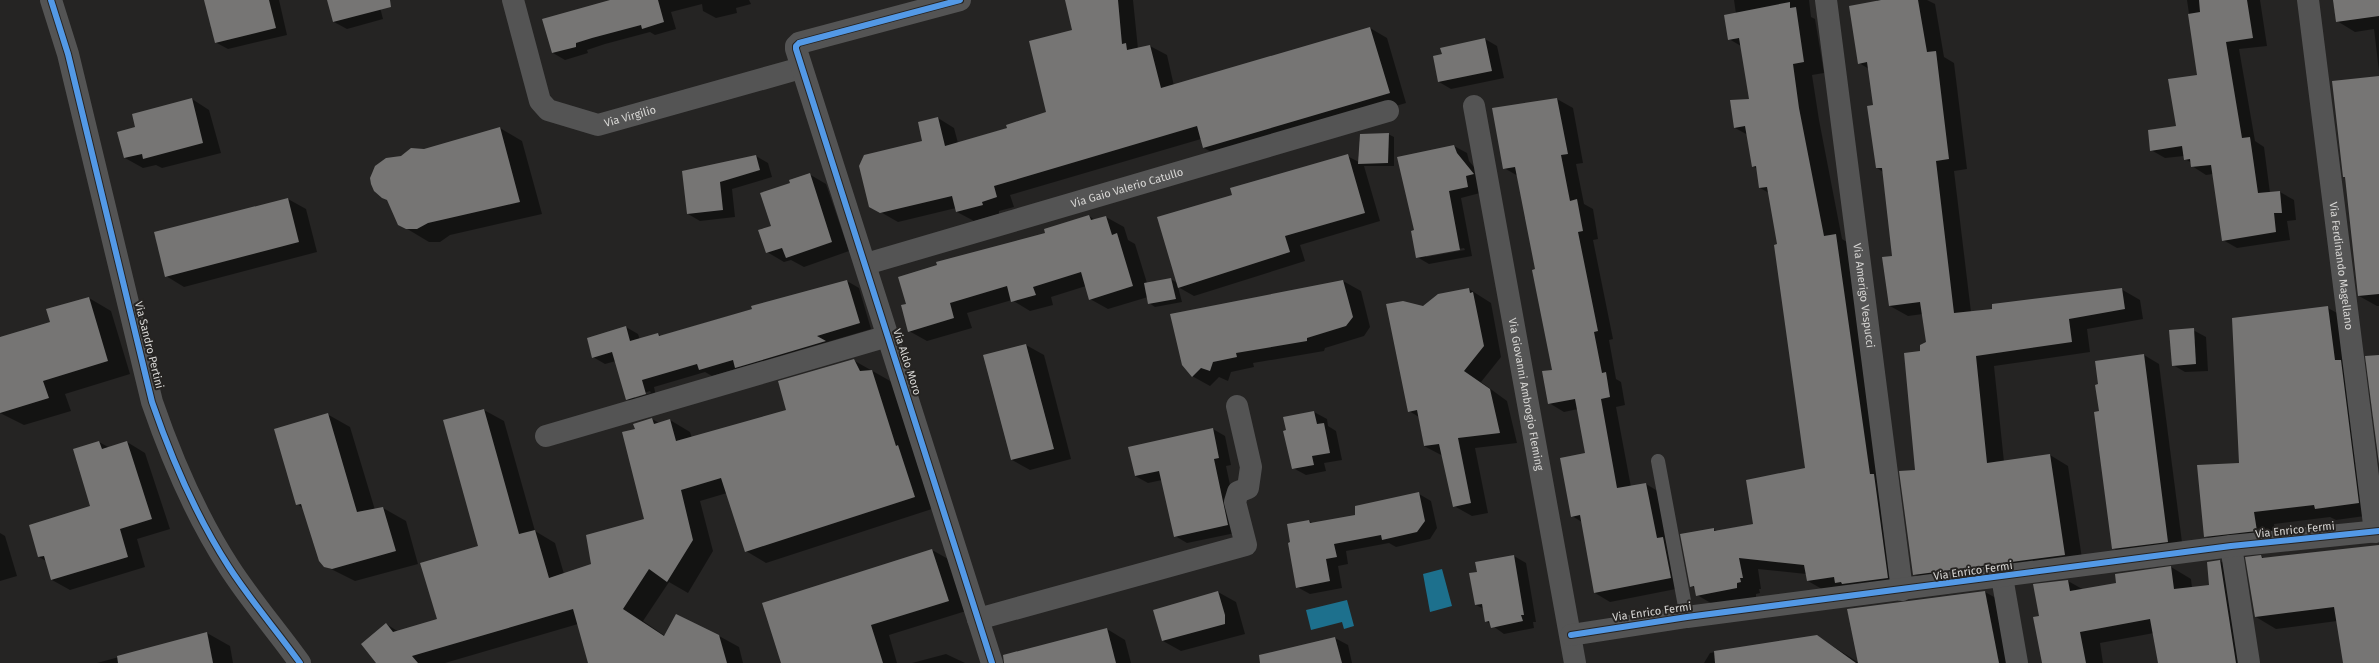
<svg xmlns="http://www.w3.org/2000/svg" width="2379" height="663" font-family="'Fira Sans',sans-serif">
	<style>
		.water { fill: #1d708d }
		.shadow { fill: #0007; fill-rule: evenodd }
		.building { fill: #767574 }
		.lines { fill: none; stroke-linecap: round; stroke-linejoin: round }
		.service { stroke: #545454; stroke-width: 14 }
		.minor { stroke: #545454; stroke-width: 22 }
		.cycleway-casing { stroke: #262422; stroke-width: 8 }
		.cycleway { stroke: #5399e6; stroke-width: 6 }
		.labels { text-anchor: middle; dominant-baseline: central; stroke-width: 4; stroke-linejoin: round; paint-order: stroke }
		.street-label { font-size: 11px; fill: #d7d6d4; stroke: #262422 }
	</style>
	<rect width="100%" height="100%" fill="#252423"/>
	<!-- water -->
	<g class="water">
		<polygon points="1442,569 1452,606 1430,612 1423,574"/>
		<polygon points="1347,600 1354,626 1344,629 1342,622 1311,630 1306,610"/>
	</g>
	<!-- shadow -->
	<g class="shadow">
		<polygon points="205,0 279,0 287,35 228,49 215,42"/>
		<polygon points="328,0 378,0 383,19 347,29 334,22"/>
		<polygon points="614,0 749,0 751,4 736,8 737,13 716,18 703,11 702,4 671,12 676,29 655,35 650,32 605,44 587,50 588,53 565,60 553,53 543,20"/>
		<polygon points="1066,0 1133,0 1138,49 1150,46 1167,55 1174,86 1370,28 1387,38 1406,103 1221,157 1204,148 1201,139 1010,195 1014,207 999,211 999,214 974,221 957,212 956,208 898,222 870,206 923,142 938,118 954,128 958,143 1008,128 1047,113 1074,31"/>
		<polygon points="1734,0 1809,0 1811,17 1815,19 1824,73 1812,75 1819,120 1842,239 1855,247 1907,589 1827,592 1808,581 1806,574 1758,569 1761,589 1759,589 1760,593 1756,594 1756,598 1716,606 1697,595 1696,589 1691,586 1713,529 1718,531 1754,524 1806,469 1779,245 1769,193 1760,188 1757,169 1753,166 1748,135 1735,128 1750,100 1741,46 1729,39 1736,14"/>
		<polygon points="1877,0 1927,0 1935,4 1944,57 1954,63 1967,169 1954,171 1971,312 2121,289 2140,300 2143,319 2087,329 2090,352 1994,366 2004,462 2050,455 2068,466 2083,565 1932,585 1914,574 1921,351 1927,343 1923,314 1908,316 1890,306 1894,257 1883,172 1877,168 1874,106 1869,69 1859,63"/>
		<polygon points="2187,0 2260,0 2267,46 2239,49 2255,141 2264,147 2270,193 2280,192 2294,200 2296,220 2287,221 2290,240 2237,248 2223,240 2213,174 2206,175 2192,166 2192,163 2185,159 2184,156 2165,158 2151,150 2177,127 2198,76"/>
		<polygon points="2334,0 2379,0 2379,71 2374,29 2355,32 2337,21"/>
		<polygon points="1485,39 1497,46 1504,78 1451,89 1439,82"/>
		<polygon points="2379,77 2379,306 2377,306 2359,296"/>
		<polygon points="192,99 209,110 221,153 162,168 156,165 143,168 125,158 136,128"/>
		<polygon points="1557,99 1573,108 1583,163 1576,164 1584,204 1593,209 1598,239 1593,240 1613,339 1609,340 1616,379 1621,382 1625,405 1616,407 1631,487 1646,484 1661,493 1686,587 1610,602 1595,593 1582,522 1572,516 1586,454 1578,409 1564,412 1549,403 1553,370 1537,270 1518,176 1504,168"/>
		<polygon points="500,128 522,141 542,214 450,235 440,242 429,242 399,224 389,201 371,178 373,171 381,162"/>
		<polygon points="1388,134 1394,137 1394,166 1364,166 1380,221 1300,245 1305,261 1194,296 1178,287 1182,302 1155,307 1149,303 1148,297 1108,309 1090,299 1086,286 1051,297 1053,305 1030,311 1012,300 967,313 972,328 927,341 909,331 907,304 1046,233 1089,216 1095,220 1106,217 1124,227 1128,240 1135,244 1147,283 1171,279 1177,283 1233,196 1347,156 1359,162"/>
		<path d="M 1454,146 L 1467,153 L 1469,161 L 1485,180 L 1480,193 L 1461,198 L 1472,256 L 1429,264 L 1417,257 L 1415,231 L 1398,158 ZM 1464,248 L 1465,250 L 1426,257 L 1426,255 Z"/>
		<polygon points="756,156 768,163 772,177 732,189 735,217 700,221 688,214 683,172"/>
		<polygon points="809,174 826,184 849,251 804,267 791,260 784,262 767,252 772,226 791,183"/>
		<polygon points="288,199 306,209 317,252 184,287 166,276"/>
		<path d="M 847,281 L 859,288 L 871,329 L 712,376 L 705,372 L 654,387 L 657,401 L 639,406 L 627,399 L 616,361 L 605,364 L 593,357 L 626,327 L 638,334 L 640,340 L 658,334 L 661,336 ZM 650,391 L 651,393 L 635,398 L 635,396 Z"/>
		<polygon points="1343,281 1361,291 1370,327 1364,336 1325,348 1324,351 1253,363 1254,367 1231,372 1228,381 1219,377 1210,386 1192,376 1183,365"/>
		<polygon points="1469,289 1491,303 1501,357 1481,382 1507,401 1517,443 1475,448 1488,513 1472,516 1454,506 1443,456 1424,446 1419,417 1409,411 1423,307"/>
		<polygon points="89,298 111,311 130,374 65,394 71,411 24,425 0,413 0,338 51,323"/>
		<polygon points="2328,308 2348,319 2379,514 2336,520 2330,517 2274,524 2277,542 2225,548 2205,536 2240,464"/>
		<polygon points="2193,330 2206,337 2208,371 2185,372 2173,365"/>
		<polygon points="1026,345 1044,355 1071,459 1030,470 1012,460"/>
		<polygon points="2144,355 2159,364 2183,550 2128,557 2113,548 2100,412"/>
		<polygon points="853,360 892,382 935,508 766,563 746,551 727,493 700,501 713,551 688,593 669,582 643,621 665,636 719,636 739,647 743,663 589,663 578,624 445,663 378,663 386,624 399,632 438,620 479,547 444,421 484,410 504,421 535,531 555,543 564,574 592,564 646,520 636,430 652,419 659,423 670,420 690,432 692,438 788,411"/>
		<polygon points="1314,412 1327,419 1328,426 1336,431 1342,460 1324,463 1326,471 1306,475 1293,468"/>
		<polygon points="327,414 350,427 375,510 383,508 406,521 418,564 355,581 325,566 304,509 297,504"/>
		<polygon points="1213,429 1225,436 1231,465 1226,466 1240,532 1187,543 1175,536 1162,480 1148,483 1135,476"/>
		<polygon points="99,442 110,448 127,442 145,453 170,529 137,539 145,567 70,590 52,580 46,561 39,557 92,507 74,449"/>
		<polygon points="1419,494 1431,501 1437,528 1430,539 1396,547 1389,543 1346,551 1348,564 1338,566 1342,588 1310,594 1297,587 1309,521 1313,523 1356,516"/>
		<polygon points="0,533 5,536 17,576 0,581"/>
		<polygon points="2379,546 2379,663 2344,663 2337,621 2276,629 2256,617 2261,556 2265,559"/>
		<polygon points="932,550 950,560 966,611 889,635 897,663 794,663"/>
		<polygon points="1514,556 1526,563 1536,622 1533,622 1534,628 1504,634 1486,621 1484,609 1476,605 1478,572"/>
		<polygon points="2220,561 2240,572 2254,663 2159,663 2154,633 2100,643 2103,663 2043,663 2040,617 2034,585 2068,581 2084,590 2117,584 2116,575 2171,567 2191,579 2192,588 2210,586 2208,563"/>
		<polygon points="1218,592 1236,602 1245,634 1181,651 1163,641"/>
		<polygon points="1985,592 2005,603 2017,663 1704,663 1710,653 1817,636 1859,663"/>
		<polygon points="1107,629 1125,640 1131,663 1027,663"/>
		<polygon points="207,633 230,646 233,663 97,663"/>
		<polygon points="1335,638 1348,645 1352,663 1297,663 1293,648"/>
		<polygon points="946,654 965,663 912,663"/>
	</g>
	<!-- building -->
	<g class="building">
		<polygon points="204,0 269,0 276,28 215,43"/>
		<polygon points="327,0 390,0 391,7 333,22"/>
		<polygon points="610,0 658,0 664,22 642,29 641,25 592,38 576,43 576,47 552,53 542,19"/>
		<polygon points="1065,0 1118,0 1122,44 1126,43 1127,50 1150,45 1161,88 1370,27 1390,93 1203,148 1197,126 994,186 997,197 982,202 983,205 956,212 952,196 880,213 869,207 859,166 864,155 922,141 918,122 938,117 945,146 1007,128 1006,125 1046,112 1029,41 1072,30"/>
		<polygon points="1881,0 1918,0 1927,52 1936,51 1949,159 1936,161 1954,313 1992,309 1992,304 2122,288 2125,309 2069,319 2072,342 1976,356 1987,463 2050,454 2065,555 1913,575 1899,471 1915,470 1904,353 1920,351 1920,345 1926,342 1920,302 1889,306 1882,257 1892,256 1882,168 1876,168 1867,106 1873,105 1867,62 1858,64 1849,6"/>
		<polygon points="2199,0 2247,0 2253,38 2226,42 2242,138 2250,137 2258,193 2280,191 2282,213 2274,213 2276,232 2222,241 2211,165 2191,167 2190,159 2184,160 2182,146 2150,151 2148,130 2176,126 2168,79 2197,75 2188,14 2200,12"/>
		<polygon points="2333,0 2379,0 2379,16 2336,22"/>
		<polygon points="1790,2 1790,8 1796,7 1804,62 1793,64 1799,108 1824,236 1836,234 1870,474 1874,474 1888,578 1842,584 1841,582 1835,583 1834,577 1807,581 1804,565 1739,558 1743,578 1740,578 1741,582 1737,583 1737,588 1696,596 1694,586 1690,587 1680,534 1714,528 1714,531 1753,524 1746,480 1805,468 1774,245 1777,244 1767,187 1759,188 1756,166 1752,167 1745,126 1734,128 1730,100 1749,99 1739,38 1728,40 1724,15"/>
		<polygon points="1485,38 1492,71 1438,82 1433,56 1442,54 1440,48"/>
		<polygon points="2379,76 2379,294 2358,296 2345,177 2343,177 2332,81"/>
		<polygon points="192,98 203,143 143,159 142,154 124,158 117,132 135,127 132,114"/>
		<polygon points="1557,98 1568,154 1561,155 1570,201 1577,199 1583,231 1578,232 1598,331 1594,332 1602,373 1606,372 1610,397 1601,399 1617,488 1646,483 1657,538 1663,537 1671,578 1594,593 1580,515 1571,517 1560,458 1585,453 1575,399 1548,404 1542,371 1552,370 1532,270 1535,269 1515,167 1503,169 1492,108"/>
		<polygon points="500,127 520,202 428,223 417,229 406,229 398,225 387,200 382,198 374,191 371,184 370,178 375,166 386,158 401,156 411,148 424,149"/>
		<polygon points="1389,133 1388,163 1358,164 1360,134"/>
		<polygon points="1454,145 1457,153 1474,174 1466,176 1468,187 1449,191 1460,250 1416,258 1411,231 1414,230 1397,157"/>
		<polygon points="1348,154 1365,213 1285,236 1290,252 1178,288 1157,217 1232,195 1230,188"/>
		<polygon points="756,155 760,170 720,182 723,210 687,214 682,171"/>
		<polygon points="810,173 832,242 786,258 782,248 766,253 758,230 771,226 760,193 790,183 789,180"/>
		<polygon points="288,198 299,242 165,277 154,232"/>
		<polygon points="1089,215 1091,220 1106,216 1112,235 1117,233 1133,286 1089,300 1081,272 1033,287 1036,295 1011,302 1007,286 950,303 954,318 908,332 901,305 906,304 898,277 937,265 936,262 1045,233 1044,229"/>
		<polygon points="1171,278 1176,299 1148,304 1144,283"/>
		<polygon points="847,280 860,323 817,336 826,341 735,368 733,360 699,370 697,364 642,380 646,394 626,400 612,352 592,358 587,338 626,326 630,341 658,333 659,336 752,309 751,306"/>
		<polygon points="1343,280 1353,317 1346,326 1307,338 1307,341 1236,353 1237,357 1213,362 1210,371 1201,368 1192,377 1182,365 1170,314"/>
		<polygon points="1469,288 1470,293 1473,292 1484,346 1464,371 1490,389 1500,433 1458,438 1471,503 1453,507 1439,444 1424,446 1417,410 1408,412 1386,304 1403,301 1423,306 1438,294"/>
		<polygon points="89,297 108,361 43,381 49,398 0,413 0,337 50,322 46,309"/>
		<polygon points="2328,306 2335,360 2341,360 2359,503 2315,509 2314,505 2254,512 2257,531 2204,537 2197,465 2239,463 2232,318"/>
		<polygon points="2194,328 2196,364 2172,366 2169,330"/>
		<polygon points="1026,344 1054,449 1011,460 983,355"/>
		<polygon points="2144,354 2168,542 2112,549 2094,412 2099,411 2095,385 2098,384 2095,361"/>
		<polygon points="2379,355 2379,464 2365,356"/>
		<polygon points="854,359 860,371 872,370 896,446 898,445 915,497 745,552 721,478 681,490 693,540 667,582 649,569 623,609 664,636 676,614 719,635 727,663 588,663 573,609 412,656 418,663 376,663 361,644 386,623 393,632 437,619 420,563 478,546 443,420 484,409 519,534 535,530 549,578 591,564 586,535 644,519 622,432 635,429 633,424 652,418 654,424 670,419 676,441 786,410 778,381"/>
		<polygon points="1314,411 1317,424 1324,423 1330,453 1312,456 1314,465 1292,469 1283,431 1286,430 1283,417"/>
		<polygon points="328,413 357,512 383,507 396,551 332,569 324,567 319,561 301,504 296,505 274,429"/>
		<polygon points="1213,428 1219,458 1214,459 1228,525 1174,537 1159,471 1135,476 1128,447"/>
		<polygon points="99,441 102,449 127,441 152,519 120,529 128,557 51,580 44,556 38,557 29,525 90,506 73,449"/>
		<polygon points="1419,492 1425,521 1417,532 1382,540 1381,535 1334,544 1337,557 1326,559 1330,581 1296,588 1288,543 1290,542 1287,524 1309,520 1310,523 1355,515 1355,506"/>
		<polygon points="2379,545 2379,663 2343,663 2334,607 2255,617 2245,557 2261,555 2262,558"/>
		<polygon points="932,549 949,601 871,625 883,663 781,663 762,603"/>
		<polygon points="1514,555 1524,615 1521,615 1523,621 1491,628 1489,621 1485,622 1482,604 1475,605 1469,573 1477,572 1475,562"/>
		<polygon points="2220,560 2236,663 2158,663 2150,619 2080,632 2086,663 2042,663 2033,617 2039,616 2033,584 2068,580 2070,591 2116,583 2115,574 2171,566 2174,589 2209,585 2207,562"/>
		<polygon points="1218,591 1225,615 1225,624 1162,641 1153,610"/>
		<polygon points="1985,591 1999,663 1858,663 1847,609"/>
		<polygon points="1107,628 1116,663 1004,663 1003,655"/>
		<polygon points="207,632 213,663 118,663 117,656"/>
		<polygon points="1817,635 1856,663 1715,663 1714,651"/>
		<polygon points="1335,637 1342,663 1260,663 1259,655"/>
	</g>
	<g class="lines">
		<!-- service -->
		<polyline class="service" points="1658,461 1687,617"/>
		<!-- minor -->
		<g class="minor">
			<path d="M 51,0 L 68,54 L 152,402 C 172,460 196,516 229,567 C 251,601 277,631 300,663"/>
			<path id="s1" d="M 513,0 L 540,101 L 548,110 L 598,125 L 801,68"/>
			<polyline points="960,0 799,43 796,46 796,49 992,663"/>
			<path id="s2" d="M 1826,0 L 1902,590"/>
			<path id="s3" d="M 2308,0 L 2375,532"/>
			<path id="s4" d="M 1474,106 L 1575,663"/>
			<path id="s5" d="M 866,264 L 1388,111"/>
			<polyline points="546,436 888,336"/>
			<polyline points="2231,546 2249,663"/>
			<polyline points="2002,577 2017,663"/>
			<polyline points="978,619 1246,545 1235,502 1238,492 1248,488 1251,467 1237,406"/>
			<polyline points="1571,635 1687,617 2231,546 2379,531"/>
		</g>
		<defs>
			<g id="cycleway">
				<path d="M 51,0 L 68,54 L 152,402 C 172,460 196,516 229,567 C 251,601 277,631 300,663"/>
				<polyline points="960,0 799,43 796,46 796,49 992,663"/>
				<polyline points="1571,635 1687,617 2231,546 2379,531"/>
			</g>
		</defs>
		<!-- cycleway casing -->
		<use href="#cycleway" class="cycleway-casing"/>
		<!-- cycleway -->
		<use href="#cycleway" class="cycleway"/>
	</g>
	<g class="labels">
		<!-- street labels -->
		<g class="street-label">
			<text stroke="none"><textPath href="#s1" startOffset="202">Via Virgilio</textPath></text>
			<text stroke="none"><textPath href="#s5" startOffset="272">Via Gaio Valerio Catullo</textPath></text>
			<text stroke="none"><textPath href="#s3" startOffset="268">Via Ferdinando Magellano</textPath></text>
			<text stroke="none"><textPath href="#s2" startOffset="298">Via Amerigo Vespucci</textPath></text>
			<text transform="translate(149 345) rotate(76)">Via Sandro Pertini</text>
			<text transform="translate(907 362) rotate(72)">Via Aldo Moro</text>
			<text stroke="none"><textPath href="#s4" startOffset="293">Via Giovanni Ambrogio Fleming</textPath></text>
			<text transform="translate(2295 530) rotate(-6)">Via Enrico Fermi</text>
			<text transform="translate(1973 571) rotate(-8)">Via Enrico Fermi</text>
			<text transform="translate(1652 612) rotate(-8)">Via Enrico Fermi</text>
		</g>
	</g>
</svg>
